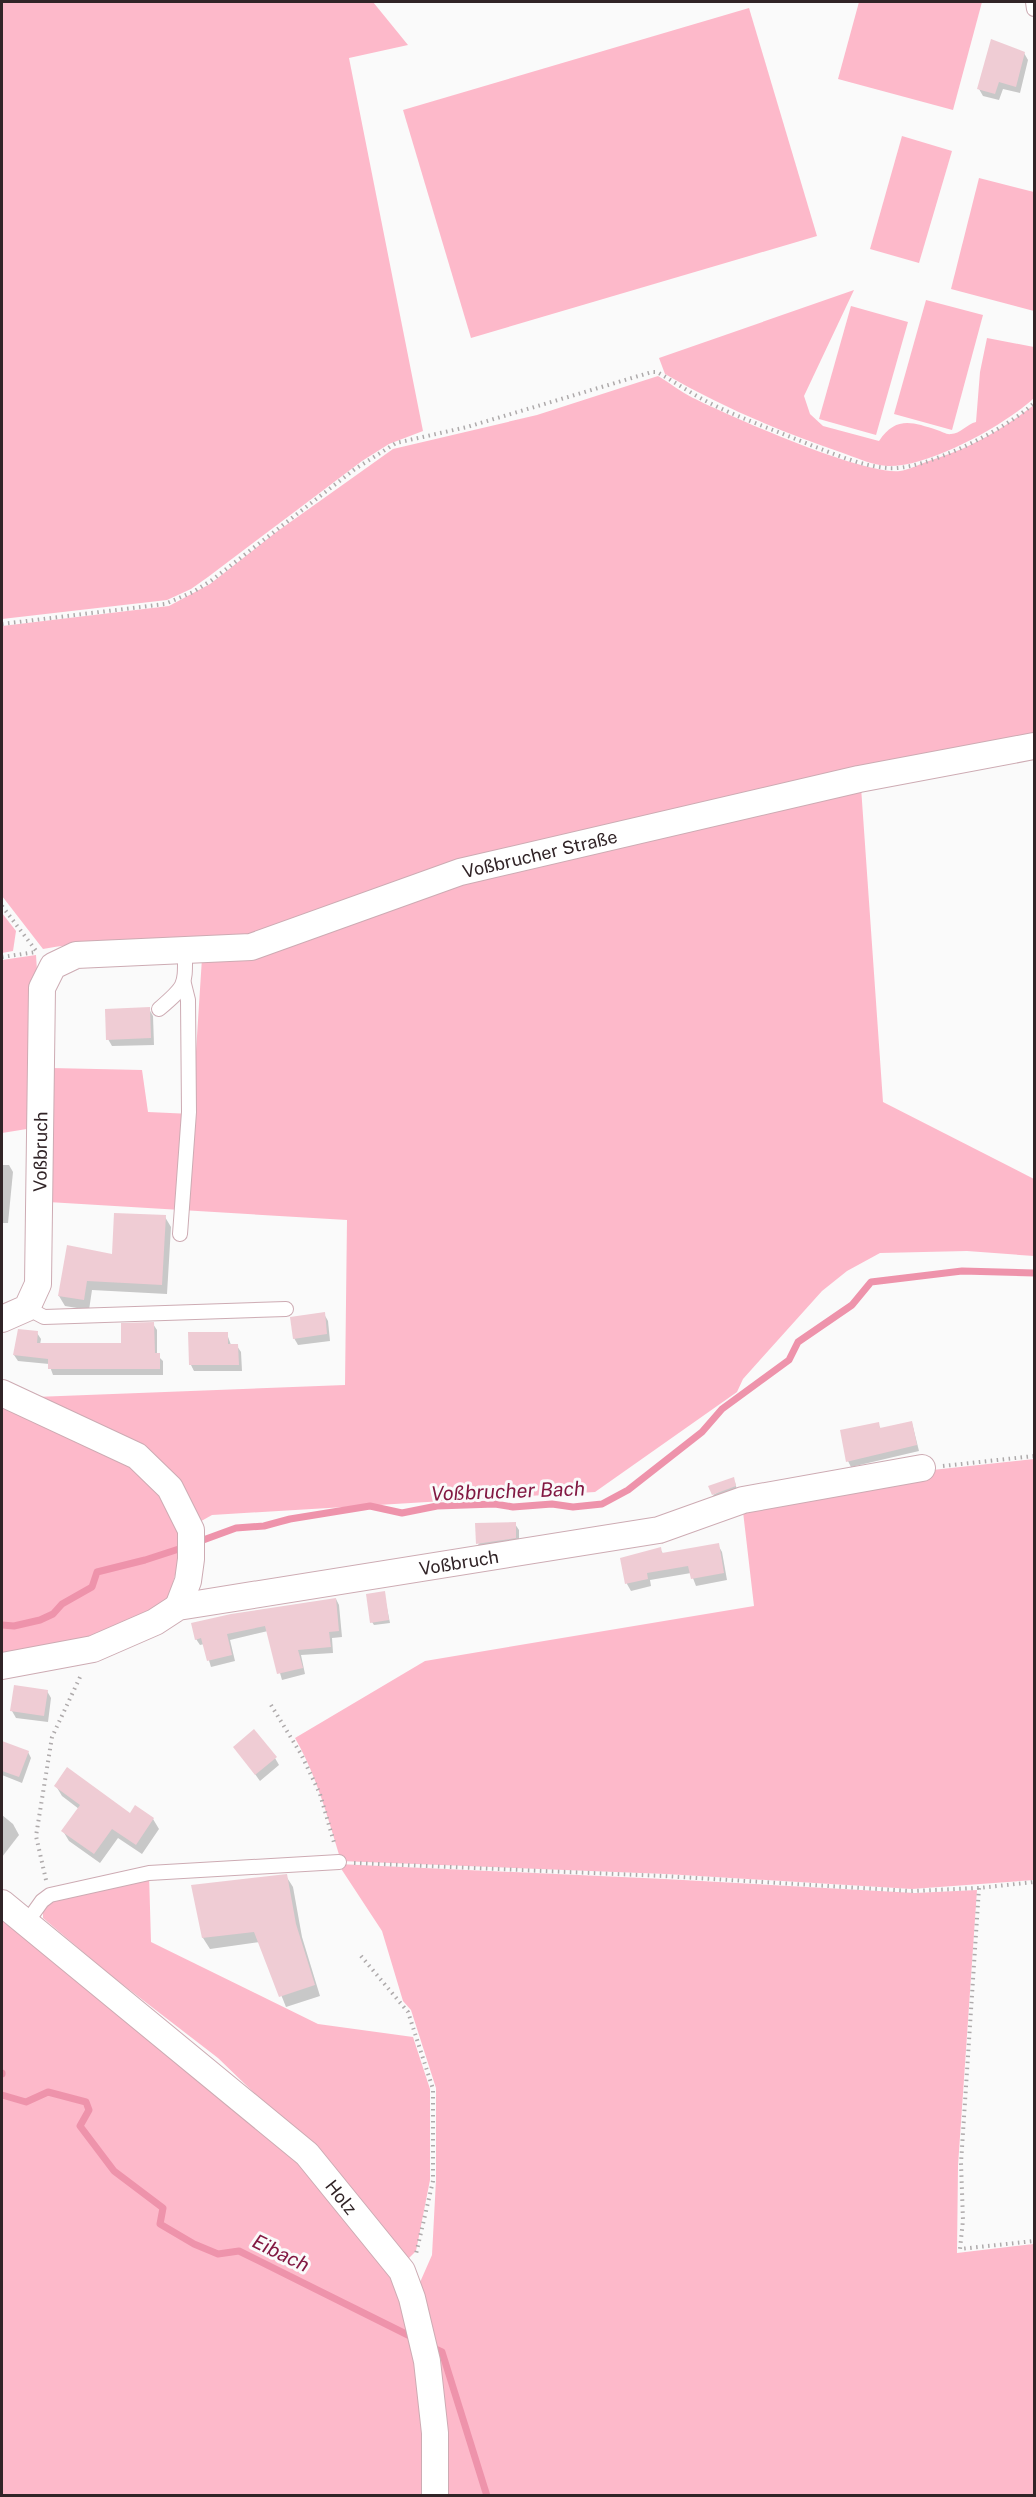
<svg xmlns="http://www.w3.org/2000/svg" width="1036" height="2497" font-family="'Public Sans',sans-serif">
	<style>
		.green { fill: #fdb9ca }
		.shadow { fill: #0003 }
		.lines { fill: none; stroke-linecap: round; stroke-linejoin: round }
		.stream { stroke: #ee93ab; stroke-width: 7 }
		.building { fill: #efccd4 }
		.lane-casing { stroke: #cdabb3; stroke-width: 16 }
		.street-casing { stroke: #cdabb3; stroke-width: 28 }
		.path { stroke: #aeaaab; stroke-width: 4; stroke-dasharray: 1.5 4.5; stroke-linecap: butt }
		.lane { stroke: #fff; stroke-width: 14 }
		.street { stroke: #fff; stroke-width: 26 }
		.labels { text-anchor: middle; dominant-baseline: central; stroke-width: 6; stroke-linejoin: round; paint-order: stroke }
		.street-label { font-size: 18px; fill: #312427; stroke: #fafafa }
		.water-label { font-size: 20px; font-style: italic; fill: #821842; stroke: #fafafa }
	</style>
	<rect width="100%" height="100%" fill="#fafafa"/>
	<!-- green -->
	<g class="green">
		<polygon points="2,2 373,2 408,45 349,58 423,431 389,444 362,461 208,577 191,589 167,600 2,619"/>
		<polygon points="859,2 982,2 953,110 838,79"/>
		<polygon points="749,8 817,236 471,338 403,110"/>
		<polygon points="902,136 952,151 919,263 870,249"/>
		<polygon points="979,178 1034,192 1034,311 951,289"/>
		<path d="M 854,290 L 804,396 L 810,414 L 823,426 L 879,441 C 896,416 912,422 937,430 C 941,431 947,435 951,434 C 960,434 967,424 976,422 L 980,372 L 987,338 L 1034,347 L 1034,398 C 1005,425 928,468 887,466 C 871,465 855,457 840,452 C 779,431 720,406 665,374 L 659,358 Z"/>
		<polygon points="926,300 983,315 952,430 894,414"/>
		<polygon points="851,306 908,322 876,435 819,419"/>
		<path d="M 658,376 C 670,383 681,392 693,398 C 732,417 862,475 900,471 C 908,470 918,465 926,462 C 969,449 999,432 1034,405 L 1034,736 L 268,931 C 194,947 117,935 43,949 L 2,896 L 2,626 L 169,606 L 210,584 L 275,533 L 393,449 L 537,415 Z"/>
		<polygon points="861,787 883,1102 1034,1179 1034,1256 967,1251 880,1253 847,1271 822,1291 743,1379 737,1392 595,1492 212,1515 196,1524 185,1496 35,1397 345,1385 347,1220 48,1202 51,1068 142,1070 148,1112 192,1114 202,958 473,876"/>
		<polygon points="2,913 16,931 13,951 2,953"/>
		<polygon points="36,955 38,986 33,1128 2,1133 2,960"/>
		<polygon points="2,1396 134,1458 166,1488 184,1542 169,1597 152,1615 90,1639 2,1661"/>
		<path d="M 1034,1459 L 1034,1880 L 912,1889 L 666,1874 L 341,1861 C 328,1819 317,1776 295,1738 L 425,1661 L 754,1606 L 742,1503 L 923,1471 Z"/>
		<polygon points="338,1864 665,1879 915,1893 977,1890 958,2166 957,2253 1034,2244 1034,2495 444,2495 414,2296 432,2255 436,2180 436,2088 411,2010 403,2001 382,1931"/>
		<polygon points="149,1874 151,1942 318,2024 413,2037 430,2089 430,2180 416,2251 405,2262 314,2151 218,2058 109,1974 43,1918 43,1905 50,1898"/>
		<polygon points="2,1910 304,2156 399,2273 424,2378 426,2495 2,2495"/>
	</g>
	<!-- shadow -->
	<g class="shadow">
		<polygon points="1024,53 1028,60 1020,93 1003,89 999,100 983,96 979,89"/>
		<polygon points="149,1009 153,1016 154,1045 112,1046 108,1039"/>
		<polygon points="2,1165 9,1165 13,1172 8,1223 2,1223"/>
		<polygon points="165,1217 171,1227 167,1294 92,1290 89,1310 65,1306 59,1296"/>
		<polygon points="324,1314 328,1321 330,1341 298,1345 294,1338"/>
		<polygon points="153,1324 157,1330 157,1355 163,1361 163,1375 53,1375 49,1364 18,1361 14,1355 37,1333 41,1339 40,1345 122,1345"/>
		<polygon points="227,1334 231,1345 237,1346 241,1352 242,1371 194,1371 191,1365"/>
		<polygon points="912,1423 919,1451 851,1467 848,1461 878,1424 881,1429"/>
		<polygon points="735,1482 737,1490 715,1498 713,1495"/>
		<polygon points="515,1524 519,1530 519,1544 482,1550 478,1544"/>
		<polygon points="718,1545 722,1552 727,1580 696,1586 691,1573 650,1580 651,1586 631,1591 627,1584 621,1559 660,1549 664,1555"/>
		<polygon points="384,1593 390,1623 374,1625 372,1622"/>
		<polygon points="336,1599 339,1605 342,1637 332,1638 333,1653 301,1655 305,1674 282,1680 268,1631 230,1640 235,1661 211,1667 204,1644 200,1645 196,1639 193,1624"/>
		<polygon points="47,1691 51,1698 48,1722 16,1718 12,1711"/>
		<polygon points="2,1743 28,1752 31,1758 22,1783 2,1775"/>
		<polygon points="235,1747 275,1758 279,1765 260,1781"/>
		<polygon points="56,1786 130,1815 153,1819 159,1829 142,1854 118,1838 100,1863 69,1841 63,1831 79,1809 62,1796"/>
		<polygon points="2,1815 13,1824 19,1835 2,1857"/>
		<polygon points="286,1876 293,1887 302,1937 320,1996 286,2007 260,1942 210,1949 203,1938 193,1886"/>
	</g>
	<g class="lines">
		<!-- stream -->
		<g class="stream">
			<polyline points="195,1543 236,1528 264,1526 290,1519 370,1506 402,1513 437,1506 495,1504 513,1507 552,1504 573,1507 602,1504 628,1490 702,1432 722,1409 789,1360 798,1342 852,1305 871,1282 962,1271 1034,1273"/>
			<polyline points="2,1625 14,1626 40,1620 53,1614 62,1604 92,1587 97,1572 145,1560 185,1547"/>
			<polyline points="2,2073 2,2074"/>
			<polyline points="2,2095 26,2102 48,2092 86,2102 89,2110 80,2126 114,2171 163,2208 160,2224 194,2244 218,2254 239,2251 414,2338"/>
			<polyline points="429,2346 442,2352 487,2496"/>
		</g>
	</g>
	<!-- building -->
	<g class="building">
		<polygon points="991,39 1025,52 1016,87 999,82 995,94 977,89"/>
		<polygon points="150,1007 151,1038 106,1040 105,1009"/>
		<polygon points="114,1213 166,1215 162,1285 87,1281 84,1300 58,1296 67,1245 112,1254"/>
		<polygon points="325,1312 327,1334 293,1339 290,1317"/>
		<polygon points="154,1322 155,1353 160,1353 160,1369 48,1369 48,1359 13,1355 18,1329 38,1331 37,1343 121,1343 121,1323"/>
		<polygon points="188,1332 228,1332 228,1344 238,1344 239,1365 189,1365"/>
		<polygon points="912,1421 917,1445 846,1462 840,1430 879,1422 880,1428"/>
		<polygon points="734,1477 736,1486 712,1495 708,1486"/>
		<polygon points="516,1522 516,1538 476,1544 475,1523"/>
		<polygon points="719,1543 724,1573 691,1579 688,1566 647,1573 648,1579 625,1584 620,1558 661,1547 662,1553"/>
		<polygon points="385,1591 389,1620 370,1623 366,1594"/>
		<polygon points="336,1598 339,1631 329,1632 331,1647 298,1650 303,1668 277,1674 265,1626 227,1634 232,1655 207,1661 201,1638 195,1640 191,1623 231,1614"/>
		<polygon points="14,1685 48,1690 44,1716 10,1711"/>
		<polygon points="254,1729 277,1757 255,1775 233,1747"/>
		<polygon points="2,1741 29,1751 19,1777 2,1771"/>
		<polygon points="67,1767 130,1813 135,1805 154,1818 136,1845 112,1829 94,1854 61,1831 80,1805 54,1786"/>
		<polygon points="287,1874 296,1924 315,1985 279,1997 254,1932 202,1938 191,1885"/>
	</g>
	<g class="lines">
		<defs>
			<g id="lane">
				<polyline points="1033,2 1034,9"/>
				<path d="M 159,1009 C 187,985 185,986 185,950"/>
				<polyline points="180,1234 189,1112 188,1000 184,984"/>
				<polyline points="27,1308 44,1317 286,1309"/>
				<polyline points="27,1922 42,1901 50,1895 149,1873 339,1862"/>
			</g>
			<g id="street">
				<path id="s1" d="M 2,1319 L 27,1308 L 38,1284 L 42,988 L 53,966 L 76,955 L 251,947 L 460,872 L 859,779 L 1034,746"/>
				<polyline points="2,1393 137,1456 170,1488 191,1530 191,1559 188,1581 178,1607"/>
				<path id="s2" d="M 2,1666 L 93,1649 L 155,1622 L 178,1607 L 659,1530 L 743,1500 L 922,1468"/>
				<path id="s3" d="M 2,1903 L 307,2154 L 402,2271 L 412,2298 L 427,2361 L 435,2433 L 435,2496"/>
			</g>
		</defs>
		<!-- lane casing -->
		<use href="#lane" class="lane-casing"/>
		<!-- street casing -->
		<use href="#street" class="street-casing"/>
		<!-- path -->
		<g class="path">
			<path d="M 2,624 L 165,604 L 193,592 L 212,580 L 355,469 L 396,443 L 467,427 L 652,372 L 657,372 C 678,384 698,398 720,408 C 750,422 782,433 813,446 C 837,455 862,466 887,468 C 924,472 1008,428 1034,403"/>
			<polyline points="2,906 37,952"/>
			<polyline points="2,957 36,952"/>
			<polyline points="943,1466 1034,1456"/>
			<polyline points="271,1705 301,1754 320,1794 335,1846"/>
			<polyline points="354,1863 663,1876 911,1891 979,1888 1034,1882"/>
			<polyline points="46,1880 36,1836 52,1737 81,1675"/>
			<polyline points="979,1888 961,2163 963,2220 960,2249 1034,2241"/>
			<polyline points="361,1956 408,2012 433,2089 433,2181 416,2254"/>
		</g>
		<!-- lane -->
		<use href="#lane" class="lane"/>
		<!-- street -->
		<use href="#street" class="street"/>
	</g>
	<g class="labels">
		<!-- street labels -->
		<g class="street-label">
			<text stroke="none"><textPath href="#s1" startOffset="879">Voßbrucher Straße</textPath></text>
			<text stroke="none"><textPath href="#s1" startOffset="186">Voßbruch</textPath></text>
			<text stroke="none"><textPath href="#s2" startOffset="472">Voßbruch</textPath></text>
			<text stroke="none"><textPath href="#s3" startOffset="450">Holz</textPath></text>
		</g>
		<!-- water labels -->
		<g class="water-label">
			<text transform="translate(508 1491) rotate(-2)">Voßbrucher Bach</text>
			<text transform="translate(281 2253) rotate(26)">Eibach</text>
		</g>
	</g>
	<!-- border -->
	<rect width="1036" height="2497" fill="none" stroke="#312427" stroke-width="6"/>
</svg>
